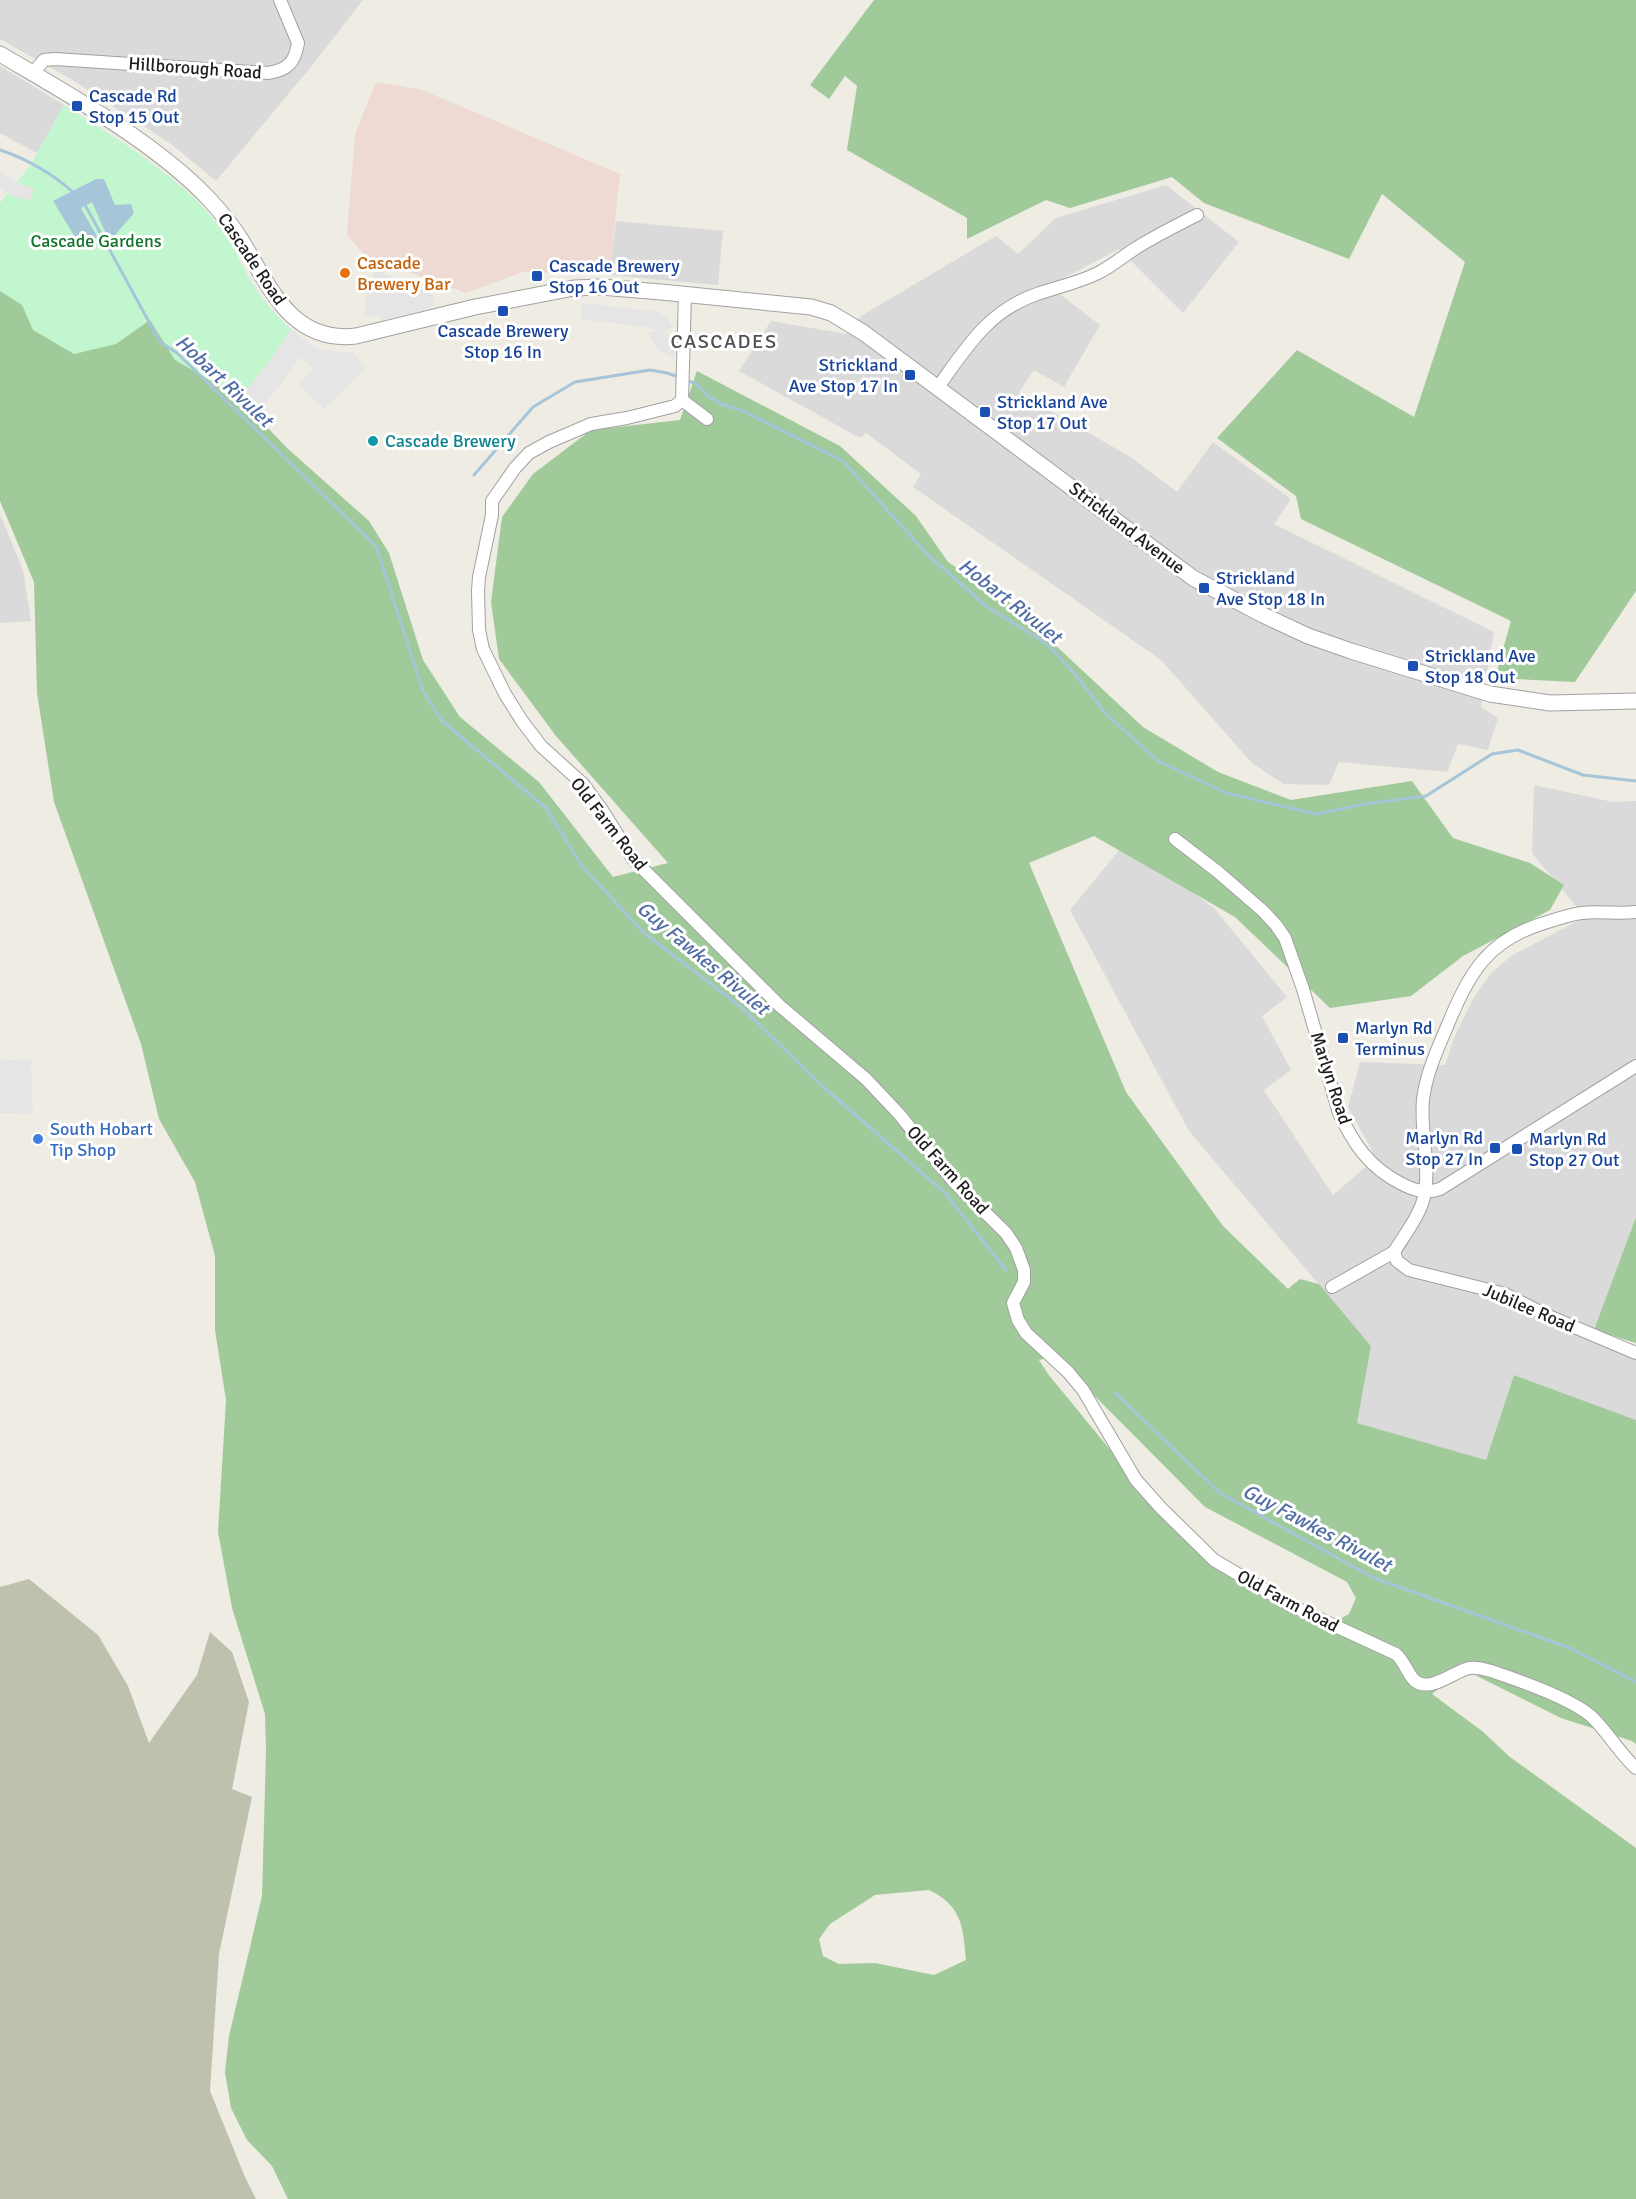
<svg xmlns="http://www.w3.org/2000/svg" width="1636" height="2199" font-family="Signika,sans-serif">
	<style>
		.residential { fill: #dbdada }
		.commercial { fill: #eed9d3 }
		.construction { fill: #bfc1af }
		.forest { fill: #a1ca9a; fill-rule: evenodd }
		.park { fill: #c2f6cf }
		.parking { fill: #e5e5e5 }
		.water { fill: #a6c5d9 }
		.lines { fill: none; stroke-linecap: round; stroke-linejoin: round }
		.stream { stroke: #a6c5d9; stroke-width: 3 }
		.minor-casing { stroke: #a1a1a1; stroke-width: 14 }
		.tertiary-casing { stroke: #a1a1a1; stroke-width: 17 }
		.minor { stroke: #fff; stroke-width: 12 }
		.tertiary { stroke: #fff; stroke-width: 15 }
		.transit-dot { fill: #1a4fb4; stroke: #fff; stroke-width: 2 }
		.food-dot { fill: #e8710a; stroke: #fff; stroke-width: 2 }
		.culture-dot { fill: #0f9aa8; stroke: #fff; stroke-width: 2 }
		.shop-dot { fill: #3f7fe0; stroke: #fff; stroke-width: 2 }
		.labels { text-anchor: middle; dominant-baseline: central; stroke-width: 6; stroke-linejoin: round; paint-order: stroke }
		.street-label { font-size: 18px; fill: #1d1d1d; stroke: #fff }
		.transit-label { font-size: 18px; fill: #164399; stroke: #fff; text-anchor: start }
		.park-label { font-size: 18px; fill: #12742a; stroke: #fff }
		.food-label { font-size: 18px; fill: #c56008; stroke: #fff; text-anchor: start }
		.culture-label { font-size: 18px; fill: #0d838f; stroke: #fff; text-anchor: start }
		.shop-label { font-size: 18px; fill: #366cbe; stroke: #fff; text-anchor: start }
		.neighbourhood-label { font-size: 20px; letter-spacing: 1.5px; fill: #505050; stroke: #fff }
		.water-label { font-size: 20px; font-style: italic; fill: #506da6; stroke: #fff }
	</style>
	<rect width="100%" height="100%" fill="#eeece3"/>
	<!-- residential -->
	<g class="residential">
		<polygon points="0,0 363,0 310,68 216,181 171,144 74,81 0,39"/>
		<polygon points="0,66 64,105 37,153 0,133"/>
		<polygon points="1166,185 1239,242 1183,313 1119,249 1049,286 1100,325 1064,387 1034,370 1019,392 1132,458 1177,492 1213,442 1291,499 1274,524 1494,632 1481,707 1498,718 1488,750 1458,744 1447,772 1339,762 1329,785 1283,784 1251,762 1161,660 913,487 921,474 866,433 860,438 739,371 771,321 846,334 861,316 996,236 1018,254 1056,218"/>
		<polygon points="616,221 723,231 718,285 609,275"/>
		<polygon points="0,514 23,570 31,621 0,623"/>
		<polygon points="1534,785 1613,802 1636,801 1636,1217 1590,1341 1636,1359 1636,1420 1514,1375 1486,1460 1356,1423 1371,1346 1189,1131 1070,910 1125,843 1214,908 1287,997 1262,1016 1291,1070 1264,1090 1333,1195 1376,1158 1348,1107 1360,1062 1445,1065 1454,1038 1473,999 1490,974 1511,956 1585,917 1532,853"/>
	</g>
	<!-- commercial -->
	<polygon class="commercial" points="376,82 422,90 620,174 609,275 523,272 466,293 366,256 347,235 355,134"/>
	<!-- construction -->
	<polygon class="construction" points="29,1579 98,1635 128,1686 149,1743 197,1675 210,1632 232,1652 249,1702 232,1789 252,1797 219,1954 210,2091 245,2177 256,2199 0,2199 0,1587"/>
	<!-- forest -->
	<g class="forest">
		<polygon points="874,0 1636,0 1636,591 1575,682 1495,678 1511,621 1301,519 1296,496 1217,438 1297,350 1414,417 1465,262 1382,194 1349,259 1204,203 1172,177 1070,208 1046,200 967,239 967,218 847,150 857,86 845,76 829,99 810,85"/>
		<path d="M 0,231 L 142,295 L 287,448 L 369,521 L 389,553 L 423,660 L 460,717 L 539,782 L 613,877 L 668,863 L 556,736 L 499,659 L 491,602 L 502,517 L 533,474 L 591,430 L 680,420 L 697,371 L 840,446 L 916,516 L 948,562 L 1007,600 L 1143,727 L 1218,772 L 1291,800 L 1412,781 L 1453,838 L 1530,863 L 1564,885 L 1550,910 L 1463,956 L 1411,996 L 1330,1008 L 1235,917 L 1094,836 L 1029,863 L 1126,1092 L 1223,1226 L 1288,1289 L 1300,1279 L 1319,1284 L 1371,1346 L 1357,1423 L 1486,1460 L 1514,1375 L 1636,1420 L 1636,1744 L 1632,1741 L 1561,1718 L 1463,1669 L 1432,1694 L 1482,1731 L 1510,1757 L 1636,1848 L 1636,2199 L 288,2199 L 272,2166 L 247,2140 L 231,2108 L 225,2072 L 229,2036 L 262,1896 L 266,1751 L 265,1714 L 232,1608 L 218,1532 L 226,1400 L 215,1330 L 215,1256 L 195,1182 L 159,1119 L 141,1044 L 54,802 L 37,693 L 34,582 L 0,501 ZM 1055,1356 L 1205,1507 L 1347,1582 L 1356,1598 L 1349,1614 L 1334,1622 L 1299,1617 L 1175,1529 L 1048,1374 L 1039,1360 ZM 929,1890 C 962,1906 963,1926 966,1960 L 934,1975 L 875,1963 L 839,1964 L 823,1956 L 819,1939 L 830,1924 L 875,1895 Z"/>
		<polygon points="1636,1217 1636,1343 1594,1330"/>
	</g>
	<!-- park -->
	<path class="park" d="M 64,105 C 120,141 183,177 224,232 C 234,245 240,262 248,276 C 259,296 274,314 291,329 L 271,359 L 246,391 L 228,391 L 175,360 L 150,320 L 116,344 L 74,354 L 33,330 L 22,305 L 0,291 L 0,203 L 30,166 Z"/>
	<!-- parking -->
	<g class="parking">
		<polygon points="0,171 15,181 34,189 30,201 15,197 0,187"/>
		<polygon points="376,270 427,291 434,297 434,306 425,310 381,320 379,315 364,318 367,287"/>
		<polygon points="582,303 659,312 665,316 673,327 665,331 675,342 674,358 657,349 648,333 656,331 651,328 581,319"/>
		<polygon points="291,329 310,344 320,349 342,353 352,352 366,367 324,409 299,384 313,369 301,357 261,409 246,391 271,359"/>
		<polygon points="31,1059 33,1114 0,1113 0,1061"/>
	</g>
	<!-- water -->
	<polygon class="water" points="96,179 104,179 115,205 131,204 134,213 114,236 107,236 92,202 81,208 99,240 97,245 81,247 53,201"/>
	<g class="lines">
		<!-- stream -->
		<g class="stream">
			<path d="M 0,150 C 27,159 55,175 75,194"/>
			<polyline points="84,203 160,342 177,353 376,546 423,691 442,721 546,808 582,866 643,932 741,1007 820,1084 945,1193 1006,1270"/>
			<polyline points="685,380 697,384 708,396 721,404 741,410 843,461 927,554 986,606 1047,644 1075,674 1105,713 1158,761 1226,793 1316,814 1365,804 1426,796 1492,754 1518,750 1583,775 1636,781"/>
			<polyline points="474,475 533,407 575,382 650,370 667,373 679,377"/>
			<polyline points="1115,1393 1220,1493 1374,1578 1570,1648 1636,1682"/>
		</g>
		<defs>
			<g id="minor">
				<path d="M 33,73 L 44,60 L 55,59 L 268,73 C 288,70 295,62 298,43 L 280,0"/>
				<path d="M 685,294 L 682,400 L 675,406 L 627,418 L 591,424 L 549,442 L 529,453 L 515,468 L 492,501 L 492,515 L 479,577 L 478,591 L 479,630 L 483,649 L 505,694 L 522,721 L 541,746 L 583,784 L 602,810 L 633,859 L 780,1006 L 866,1079 L 899,1114 L 954,1182 L 1006,1233 L 1016,1248 L 1024,1270 L 1024,1282 L 1013,1303 L 1018,1320 L 1026,1333 L 1068,1372 L 1083,1390 L 1136,1480 L 1161,1508 L 1214,1560 L 1292,1606 L 1396,1654 C 1404,1661 1408,1674 1414,1680 C 1429,1694 1453,1672 1469,1668 C 1477,1667 1484,1669 1491,1671 C 1518,1680 1571,1699 1591,1716 C 1608,1732 1619,1753 1636,1768"/>
				<path d="M 938,387 C 967,347 988,311 1037,294 C 1057,287 1078,283 1098,273 C 1110,267 1121,258 1133,250 C 1153,237 1175,226 1197,215"/>
				<polyline points="682,400 707,419"/>
				<path d="M 1175,839 L 1218,872 L 1263,911 L 1276,925 L 1285,938 L 1303,989 L 1339,1113 C 1353,1143 1369,1167 1400,1183 C 1413,1190 1425,1194 1440,1189 L 1636,1066"/>
				<path d="M 1394,1252 C 1405,1234 1422,1213 1425,1192 C 1430,1163 1420,1130 1423,1100 C 1426,1073 1438,1048 1449,1022 C 1469,973 1488,941 1541,924 C 1554,920 1568,915 1581,913 C 1599,911 1618,914 1636,912"/>
				<polyline points="1332,1287 1394,1252 1397,1261 1409,1270 1505,1294 1546,1315 1636,1353"/>
			</g>
			<path id="tertiary" d="M 0,54 C 68,94 155,142 209,199 C 220,211 231,224 240,238 C 268,283 290,344 356,336 L 475,307 L 574,288 L 601,287 L 661,292 L 811,307 L 831,313 L 864,333 L 1193,578 L 1263,615 L 1308,636 L 1351,651 L 1490,694 L 1550,703 L 1636,701"/>
		</defs>
		<!-- minor casing -->
		<use href="#minor" class="minor-casing"/>
		<!-- tertiary casing -->
		<use href="#tertiary" class="tertiary-casing"/>
		<!-- minor -->
		<use href="#minor" class="minor"/>
		<!-- tertiary -->
		<use href="#tertiary" class="tertiary"/>
	</g>
	<!-- markers -->
	<g class="transit-dot">
		<rect x="71" y="100" width="12" height="12" rx="3"/>
		<rect x="531" y="270" width="12" height="12" rx="3"/>
		<rect x="497" y="305" width="12" height="12" rx="3"/>
		<rect x="904" y="369" width="12" height="12" rx="3"/>
		<rect x="979" y="406" width="12" height="12" rx="3"/>
		<rect x="1198" y="582" width="12" height="12" rx="3"/>
		<rect x="1407" y="660" width="12" height="12" rx="3"/>
		<rect x="1337" y="1032" width="12" height="12" rx="3"/>
		<rect x="1489" y="1142" width="12" height="12" rx="3"/>
		<rect x="1511" y="1143" width="12" height="12" rx="3"/>
	</g>
	<circle class="food-dot" cx="345" cy="273" r="6"/>
	<circle class="culture-dot" cx="373" cy="441" r="6"/>
	<circle class="shop-dot" cx="38" cy="1139" r="6"/>
	<g class="labels">
		<!-- street labels -->
		<g class="street-label">
			<text transform="translate(195 68) rotate(4)">Hillborough Road</text>
			<text transform="translate(252 259) rotate(56)">Cascade Road</text>
			<text transform="translate(1127 528) rotate(37)">Strickland Avenue</text>
			<text transform="translate(609 824) rotate(52)">Old Farm Road</text>
			<text transform="translate(1331 1078) rotate(72)">Marlyn Road</text>
			<text transform="translate(948 1170) rotate(48)">Old Farm Road</text>
			<text transform="translate(1529 1308) rotate(23)">Jubilee Road</text>
			<text transform="translate(1288 1601) rotate(28)">Old Farm Road</text>
		</g>
		<!-- transit labels -->
		<g class="transit-label">
			<text x="89" y="96">Cascade Rd<tspan x="89" dy="21">Stop 15 Out</tspan></text>
			<text x="549" y="266">Cascade Brewery<tspan x="549" dy="21">Stop 16 Out</tspan></text>
			<text x="503" y="331" text-anchor="middle">Cascade Brewery<tspan x="503" dy="21">Stop 16 In</tspan></text>
			<text x="898" y="365" text-anchor="end">Strickland<tspan x="898" dy="21">Ave Stop 17 In</tspan></text>
			<text x="997" y="402">Strickland Ave<tspan x="997" dy="21">Stop 17 Out</tspan></text>
			<text x="1216" y="578">Strickland<tspan x="1216" dy="21">Ave Stop 18 In</tspan></text>
			<text x="1425" y="656">Strickland Ave<tspan x="1425" dy="21">Stop 18 Out</tspan></text>
			<text x="1355" y="1028">Marlyn Rd<tspan x="1355" dy="21">Terminus</tspan></text>
			<text x="1483" y="1138" text-anchor="end">Marlyn Rd<tspan x="1483" dy="21">Stop 27 In</tspan></text>
			<text x="1529" y="1139">Marlyn Rd<tspan x="1529" dy="21">Stop 27 Out</tspan></text>
		</g>
		<!-- park labels -->
		<g class="park-label">
			<text x="96" y="241">Cascade Gardens</text>
		</g>
		<!-- food labels -->
		<g class="food-label">
			<text x="357" y="263">Cascade<tspan x="357" dy="21">Brewery Bar</tspan></text>
		</g>
		<!-- culture labels -->
		<g class="culture-label">
			<text x="385" y="441">Cascade Brewery</text>
		</g>
		<!-- shop labels -->
		<g class="shop-label">
			<text x="50" y="1129">South Hobart<tspan x="50" dy="21">Tip Shop</tspan></text>
		</g>
		<!-- neighbourhood labels -->
		<g class="neighbourhood-label">
			<text x="724" y="341">CASCADES</text>
		</g>
		<!-- water labels -->
		<g class="water-label">
			<text transform="translate(224 381) rotate(43)">Hobart Rivulet</text>
			<text transform="translate(1010 601) rotate(38)">Hobart Rivulet</text>
			<text transform="translate(703 958) rotate(40)">Guy Fawkes Rivulet</text>
			<text transform="translate(1317 1528) rotate(28)">Guy Fawkes Rivulet</text>
		</g>
	</g>
</svg>
